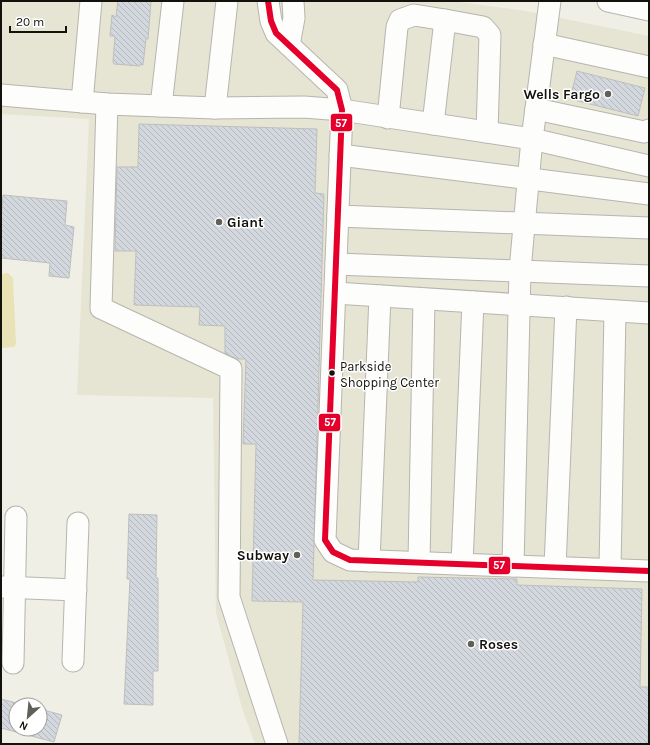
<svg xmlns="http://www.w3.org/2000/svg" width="650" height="745" font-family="Karla,sans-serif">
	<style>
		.built { fill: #e6e4d3 }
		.grass { fill: #e8e2b6 }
		.building { fill: url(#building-back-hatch); stroke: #bebfbd }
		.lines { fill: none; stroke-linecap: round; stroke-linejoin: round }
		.minor-casing { stroke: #b6b5ae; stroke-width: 23 }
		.minor { stroke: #fdfdfb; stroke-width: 21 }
		.bus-1-casing { stroke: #fff; stroke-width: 9 }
		.bus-1 { stroke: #e4002b; stroke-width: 6 }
		.poi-dot { fill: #605f58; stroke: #fff; stroke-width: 1.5 }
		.bus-dot { fill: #12110c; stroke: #fff; stroke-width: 1.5 }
		.labels { text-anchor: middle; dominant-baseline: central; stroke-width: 3; stroke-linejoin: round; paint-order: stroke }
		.bus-label { font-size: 13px; fill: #12110c; stroke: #fff; text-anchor: start }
		.poi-label { font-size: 14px; font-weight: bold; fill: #12110c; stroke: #fff; text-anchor: end }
		.line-badge { stroke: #fff; stroke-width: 1.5 }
		.badge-label { font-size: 11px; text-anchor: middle; font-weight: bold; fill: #fff }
	</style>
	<defs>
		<pattern id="building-back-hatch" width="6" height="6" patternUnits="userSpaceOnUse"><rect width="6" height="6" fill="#d3d7de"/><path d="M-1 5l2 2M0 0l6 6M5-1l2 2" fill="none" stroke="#b4b8bd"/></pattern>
	</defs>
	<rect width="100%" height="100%" fill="#f0efe5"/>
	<!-- built -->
	<polygon class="built" points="1,1 451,1 526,11 649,36 649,744 255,744 242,708 216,613 213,398 77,395 89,119 1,114"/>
	<!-- grass -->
	<polygon class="grass" points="8,273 13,278 16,344 14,347 1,348 1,274"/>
	<!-- building -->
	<g class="building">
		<polygon points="118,1 151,1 148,39 146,39 143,65 140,64 140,66 114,64 113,62 115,36 110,36 112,15 116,17"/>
		<polygon points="577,71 645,88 638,116 570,99"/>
		<polygon points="139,124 317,129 315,193 324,194 313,580 418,582 418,577 517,579 517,585 642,589 640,687 649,687 648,744 299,744 303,602 252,601 256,444 243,444 246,359 237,359 225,353 225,326 199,325 200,307 134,305 136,251 115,251 117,167 138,167"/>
		<polygon points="3,195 67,201 65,225 74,227 69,278 49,276 50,263 1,258 1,221"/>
		<polygon points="129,514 157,515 156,578 158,578 158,671 153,671 153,705 124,704 130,579 127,579"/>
		<polygon points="1,699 24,705 16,705 16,729 40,729 40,709 62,715 54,742 1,728"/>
	</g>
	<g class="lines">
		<defs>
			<g id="minor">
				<polyline points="268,1 271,21 276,33 337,90 342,110 325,540 333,552 350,560 649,571"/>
				<polyline points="608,1 649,10"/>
				<polyline points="544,44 649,67"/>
				<polyline points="289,45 294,18 293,1"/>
				<polyline points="1,95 107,104 215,108 304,107 342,110 532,139 649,166"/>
				<polyline points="82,102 91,1"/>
				<polyline points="107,104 101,308 231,369 229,597 277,744"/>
				<polyline points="161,106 173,1"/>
				<polyline points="215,108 227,1"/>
				<polyline points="536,109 644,132 649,130"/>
				<polyline points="388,118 397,27 400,20 414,15 445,20"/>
				<polyline points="433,124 445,20 483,27 490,35 487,132"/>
				<polyline points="340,155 649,194"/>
				<polyline points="338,216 649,228"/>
				<polyline points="336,264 649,276"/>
				<polyline points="335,293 649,313"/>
				<polyline points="369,561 380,296"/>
				<polyline points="419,562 424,299"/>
				<polyline points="462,564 473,302"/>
				<polyline points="513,566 520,270 532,139 550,1"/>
				<polyline points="555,567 566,307"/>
				<polyline points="610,569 615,311"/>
				<polyline points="3,587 76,590"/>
				<polyline points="73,661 78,523"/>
				<polyline points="13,663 16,517"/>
			</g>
		</defs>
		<!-- minor casing -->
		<use href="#minor" class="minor-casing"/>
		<!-- minor -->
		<use href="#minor" class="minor"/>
		<defs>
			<polyline id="bus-1" points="268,1 271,21 276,33 337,90 342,110 325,540 333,552 350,560 649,571"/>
		</defs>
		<!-- bus-1 casing -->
		<use href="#bus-1" class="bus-1-casing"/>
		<!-- bus-1 -->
		<use href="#bus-1" class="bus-1"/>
	</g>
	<!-- markers -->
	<g class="poi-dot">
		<circle cx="608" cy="94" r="4"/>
		<circle cx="219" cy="222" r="4"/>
		<circle cx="297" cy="555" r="4"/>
		<circle cx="471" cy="644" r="4"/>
	</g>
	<circle class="bus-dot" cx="332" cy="373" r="3.5"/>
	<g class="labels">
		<!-- bus labels -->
		<g class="bus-label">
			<text x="340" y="366">Parkside<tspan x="340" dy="16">Shopping Center</tspan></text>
		</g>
		<!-- poi labels -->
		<g class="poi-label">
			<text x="600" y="94">Wells Fargo</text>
			<text x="227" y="222" text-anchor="start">Giant</text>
			<text x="289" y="555">Subway</text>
			<text x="479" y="644" text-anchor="start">Roses</text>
		</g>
	</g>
	<g class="line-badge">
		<rect x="330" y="113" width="23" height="19" rx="4" fill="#e4002b"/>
		<rect x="318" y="413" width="23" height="19" rx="4" fill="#e4002b"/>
		<rect x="488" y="556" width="23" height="19" rx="4" fill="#e4002b"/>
	</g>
	<g class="badge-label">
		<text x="341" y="127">57</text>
		<text x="330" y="426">57</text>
		<text x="499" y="569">57</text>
	</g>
	<!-- border -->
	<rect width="650" height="745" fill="none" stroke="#12110c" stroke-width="4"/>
	<!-- north arrow -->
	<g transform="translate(28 717) rotate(207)"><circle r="19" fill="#ffffff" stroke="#a0a09e"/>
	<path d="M0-3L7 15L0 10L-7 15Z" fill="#605f58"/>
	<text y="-6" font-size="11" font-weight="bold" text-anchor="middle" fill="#12110c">N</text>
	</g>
	<!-- scale -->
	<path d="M10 26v6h56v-6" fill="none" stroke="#12110c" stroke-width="2"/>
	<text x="16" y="26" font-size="12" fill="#12110c" stroke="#ffffff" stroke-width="3" paint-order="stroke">20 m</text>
</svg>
